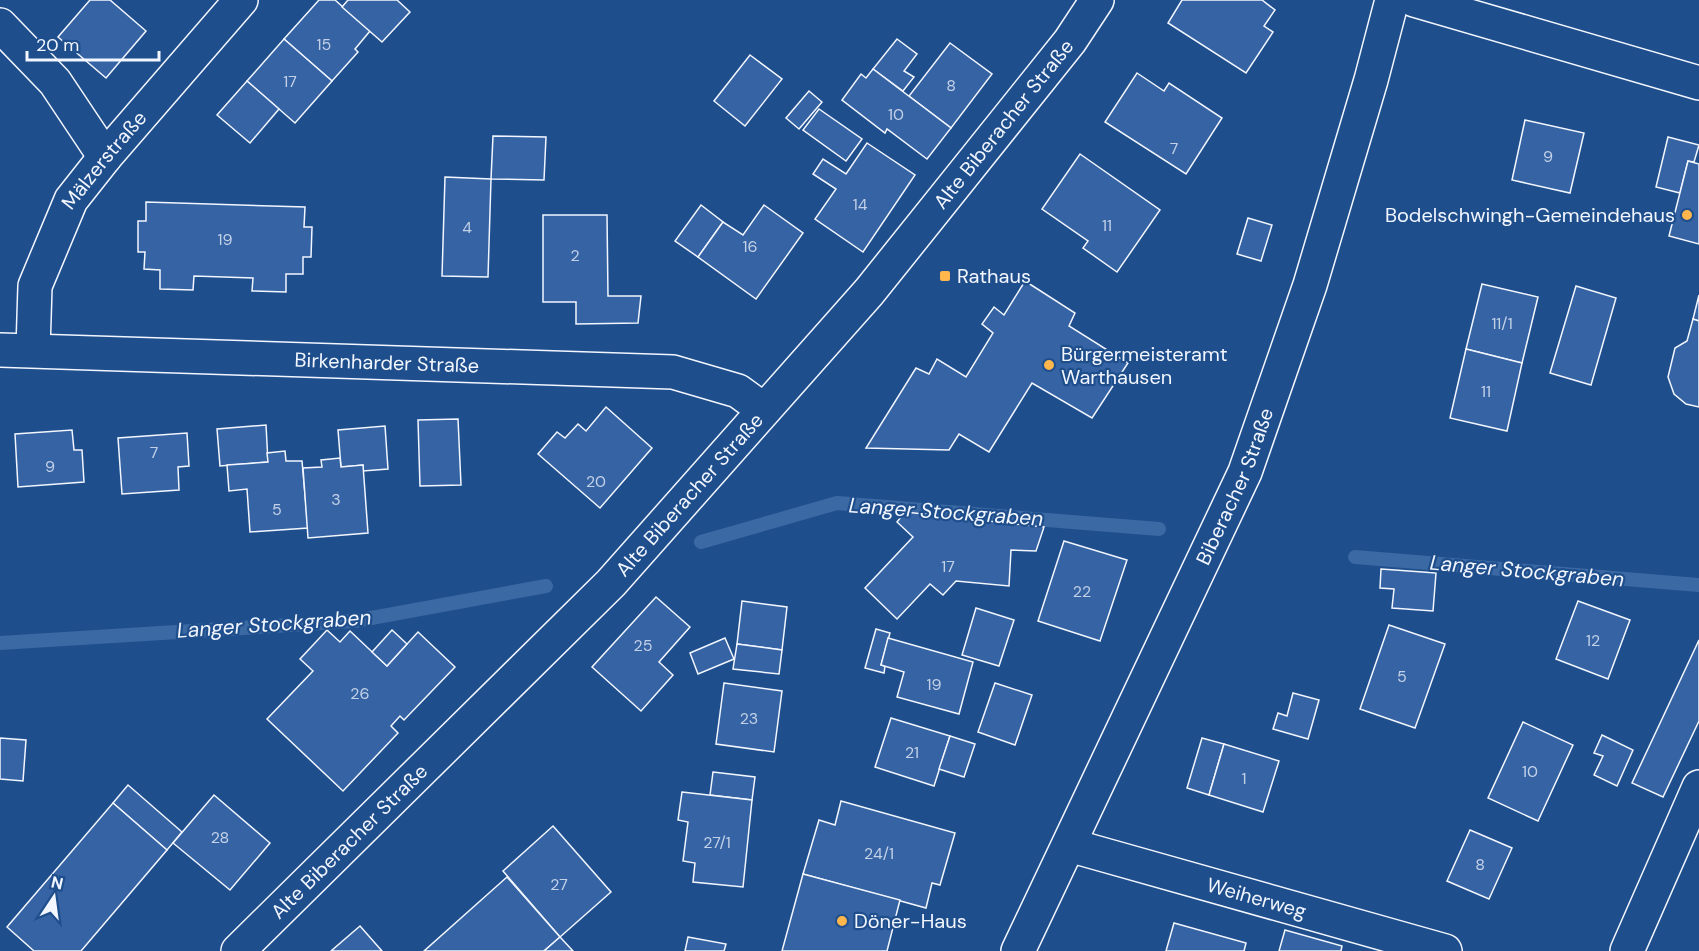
<svg xmlns="http://www.w3.org/2000/svg" width="1699" height="951" font-family="'DM Sans',sans-serif">
	<style>
		.lines { fill: none; stroke-linecap: round; stroke-linejoin: round }
		.stream { stroke: #3b69a3; stroke-width: 14 }
		.building { fill: #3563a3; stroke: #f2f6ff; stroke-width: 1.5 }
		.street-casing { stroke: #f2f6ff; stroke-width: 36 }
		.primary-casing { stroke: #f2f6ff; stroke-width: 36 }
		.street { stroke: #1f4e8c; stroke-width: 33 }
		.primary { stroke: #1f4e8c; stroke-width: 33 }
		.poi-dot { fill: #ffb74d; stroke: #1f4e8c; stroke-width: 2 }
		.labels { text-anchor: middle; dominant-baseline: central; stroke-width: 4.5; stroke-linejoin: round; paint-order: stroke }
		.number-label { font-size: 16px; fill: #c3d1e8 }
		.street-label { font-size: 20px; fill: #f2f6ff; stroke: #1f4e8c }
		.poi-label { font-size: 20px; fill: #f2f6ff; stroke: #1f4e8c; text-anchor: start }
		.water-label { font-size: 21px; font-style: italic; fill: #f2f6ff; stroke: #1f4e8c }
	</style>
	<rect width="100%" height="100%" fill="#1f4e8c"/>
	<g class="lines">
		<!-- stream -->
		<g class="stream">
			<polyline points="701,542 837,503 1159,529"/>
			<polyline points="1355,557 1699,585"/>
			<polyline points="0,643 355,621 546,586"/>
		</g>
	</g>
	<!-- building -->
	<g class="building">
		<polygon points="90,0 110,0 146,31 106,78 58,37"/>
		<polygon points="319,0 335,0 370,31 355,49 358,52 332,81 284,39"/>
		<polygon points="348,0 397,0 410,12 382,42 342,7"/>
		<polygon points="1182,0 1262,0 1275,10 1264,26 1273,32 1246,73 1168,23"/>
		<polygon points="284,39 332,81 295,123 247,81"/>
		<polygon points="897,39 917,54 904,71 914,77 903,91 873,69"/>
		<polygon points="950,43 992,74 951,128 909,96"/>
		<polygon points="750,55 782,79 745,126 714,101"/>
		<polygon points="873,69 951,128 927,159 887,129 885,133 842,100 861,74 866,78"/>
		<polygon points="1137,73 1164,91 1169,83 1222,118 1186,174 1105,122"/>
		<polygon points="247,81 279,109 250,143 217,115"/>
		<polygon points="809,91 822,102 799,129 786,118"/>
		<polygon points="819,109 862,139 846,161 803,130"/>
		<polygon points="1525,120 1584,133 1570,193 1512,180"/>
		<polygon points="493,136 546,137 544,180 491,179"/>
		<polygon points="1668,137 1699,145 1694,162 1688,161 1680,193 1656,187"/>
		<polygon points="867,143 915,175 863,252 815,219 836,189 813,174 823,159 846,174"/>
		<polygon points="1080,154 1160,210 1117,272 1083,248 1088,241 1042,209"/>
		<polygon points="1688,161 1699,164 1699,244 1669,236"/>
		<polygon points="445,177 491,179 488,277 442,276"/>
		<polygon points="146,202 305,207 304,227 312,227 311,257 303,257 303,274 286,274 286,292 252,291 253,278 194,276 193,290 160,289 160,270 144,269 145,252 138,252 138,221 146,221"/>
		<polygon points="701,205 723,222 698,257 675,241"/>
		<polygon points="764,205 803,233 756,299 698,257 723,222 743,235"/>
		<polygon points="543,215 607,215 608,296 641,296 638,323 576,324 576,302 543,302"/>
		<polygon points="1248,218 1272,225 1261,261 1237,254"/>
		<polygon points="1025,281 1075,313 1069,326 1128,363 1092,418 1032,383 989,452 959,434 949,450 866,448 916,368 929,374 937,359 966,377 993,333 982,324 994,307 1004,315"/>
		<polygon points="1482,284 1538,297 1522,363 1466,349"/>
		<polygon points="1576,286 1616,298 1591,385 1550,373"/>
		<polygon points="1699,295 1699,321 1693,319"/>
		<polygon points="1693,319 1699,321 1699,407 1686,404 1674,394 1668,377 1675,348 1687,341"/>
		<polygon points="1466,349 1522,363 1507,431 1450,418"/>
		<polygon points="606,407 652,448 600,508 538,454 557,432 565,438 578,424 586,431"/>
		<polygon points="458,419 461,485 420,486 418,420"/>
		<polygon points="266,425 268,462 220,466 217,429"/>
		<polygon points="385,426 388,469 363,471 363,465 341,467 338,430"/>
		<polygon points="72,430 74,450 82,450 84,482 18,487 15,434"/>
		<polygon points="187,433 189,466 178,467 179,490 122,494 118,438"/>
		<polygon points="285,451 286,461 302,461 308,528 250,532 247,489 229,491 227,465 268,462 267,453"/>
		<polygon points="340,458 341,467 363,465 368,533 308,538 303,468 322,467 321,460"/>
		<polygon points="905,512 1044,527 1036,551 1011,550 1009,586 956,581 943,595 930,584 897,619 865,588 913,537 897,522"/>
		<polygon points="1064,541 1127,560 1100,641 1038,621"/>
		<polygon points="1381,569 1436,573 1433,611 1392,608 1394,589 1380,588"/>
		<polygon points="656,597 690,627 659,662 673,675 641,711 592,667"/>
		<polygon points="742,601 787,607 782,650 737,644"/>
		<polygon points="1578,601 1630,620 1608,679 1556,659"/>
		<polygon points="976,608 1014,620 999,666 962,655"/>
		<polygon points="1389,625 1445,644 1415,728 1360,709"/>
		<polygon points="876,629 890,633 881,665 885,666 884,673 865,668"/>
		<polygon points="327,630 340,642 350,631 387,666 418,632 455,667 404,720 400,716 391,726 398,733 343,791 267,719 313,671 300,659"/>
		<polygon points="392,630 407,644 387,666 372,652"/>
		<polygon points="725,638 734,659 698,674 690,653"/>
		<polygon points="888,638 973,662 959,714 897,697 904,672 881,665"/>
		<polygon points="1699,640 1699,721 1663,797 1632,783"/>
		<polygon points="737,644 782,650 779,674 733,669"/>
		<polygon points="724,683 782,691 774,752 716,744"/>
		<polygon points="995,683 1032,695 1015,745 978,732"/>
		<polygon points="1293,693 1319,700 1308,739 1273,729 1278,713 1287,716"/>
		<polygon points="891,718 950,736 934,786 875,767"/>
		<polygon points="1523,722 1573,745 1538,821 1488,798"/>
		<polygon points="1602,735 1633,750 1617,786 1594,775 1603,756 1594,753"/>
		<polygon points="950,736 975,744 964,777 939,769"/>
		<polygon points="0,738 26,740 23,781 0,779"/>
		<polygon points="1202,738 1224,744 1209,795 1187,788"/>
		<polygon points="1224,744 1279,761 1263,812 1209,795"/>
		<polygon points="713,772 755,777 752,800 710,795"/>
		<polygon points="128,785 182,832 167,850 113,803"/>
		<polygon points="682,792 752,800 743,887 693,882 695,863 683,861 688,822 678,820"/>
		<polygon points="214,795 270,843 230,890 173,843"/>
		<polygon points="841,801 955,833 940,885 932,883 926,908 803,874 819,820 835,825"/>
		<polygon points="113,803 167,850 81,951 34,951 7,927"/>
		<polygon points="553,826 611,892 560,937 503,871"/>
		<polygon points="1470,830 1512,848 1489,899 1447,881"/>
		<polygon points="803,874 900,900 887,951 782,951"/>
		<polygon points="507,877 560,937 544,951 424,951"/>
		<polygon points="1174,923 1246,943 1244,951 1166,951"/>
		<polygon points="360,926 382,951 331,951"/>
		<polygon points="1285,930 1342,946 1341,951 1279,951"/>
		<polygon points="560,937 573,951 544,951"/>
		<polygon points="688,937 726,944 724,951 685,951"/>
	</g>
	<g class="lines">
		<defs>
			<g id="street">
				<polyline points="1414,0 1699,83"/>
				<polyline points="0,25 55,82 105,157"/>
				<path id="s1" d="M 33,349 L 35,286 L 71,200 L 105,157 L 241,0"/>
				<path id="s2" d="M 0,350 L 673,372 L 738,391 L 764,410"/>
				<path id="s3" d="M 1069,845 L 1445,951"/>
				<path id="s4" d="M 238,951 L 611,583 L 869,292 L 1070,41 L 1097,0"/>
				<polyline points="1627,951 1699,787"/>
			</g>
			<g id="primary">
				<path id="s5" d="M 1018,951 L 1245,472 L 1310,285 L 1371,80 L 1392,0"/>
			</g>
		</defs>
		<!-- street casing -->
		<use href="#street" class="street-casing"/>
		<!-- primary casing -->
		<use href="#primary" class="primary-casing"/>
		<!-- street -->
		<use href="#street" class="street"/>
		<!-- primary -->
		<use href="#primary" class="primary"/>
	</g>
	<!-- markers -->
	<g class="poi-dot">
		<circle cx="1687" cy="215" r="6"/>
		<rect x="939" y="270" width="12" height="12" rx="3"/>
		<circle cx="1049" cy="365" r="6"/>
		<circle cx="842" cy="921" r="6"/>
	</g>
	<g class="labels">
		<!-- number labels -->
		<g class="number-label">
			<text x="324" y="44">15</text>
			<text x="290" y="81">17</text>
			<text x="951" y="85">8</text>
			<text x="896" y="114">10</text>
			<text x="1174" y="148">7</text>
			<text x="1548" y="156">9</text>
			<text x="860" y="204">14</text>
			<text x="1107" y="225">11</text>
			<text x="467" y="227">4</text>
			<text x="225" y="239">19</text>
			<text x="750" y="246">16</text>
			<text x="575" y="255">2</text>
			<text x="1502" y="323">11/1</text>
			<text x="1486" y="391">11</text>
			<text x="154" y="452">7</text>
			<text x="50" y="466">9</text>
			<text x="596" y="481">20</text>
			<text x="336" y="499">3</text>
			<text x="277" y="509">5</text>
			<text x="948" y="566">17</text>
			<text x="1082" y="591">22</text>
			<text x="1593" y="640">12</text>
			<text x="643" y="645">25</text>
			<text x="1402" y="676">5</text>
			<text x="934" y="684">19</text>
			<text x="360" y="693">26</text>
			<text x="749" y="718">23</text>
			<text x="912" y="752">21</text>
			<text x="1530" y="771">10</text>
			<text x="1244" y="778">1</text>
			<text x="220" y="837">28</text>
			<text x="717" y="842">27/1</text>
			<text x="879" y="853">24/1</text>
			<text x="1480" y="864">8</text>
			<text x="559" y="884">27</text>
		</g>
		<!-- street labels -->
		<g class="street-label">
			<text stroke="none"><textPath href="#s4" startOffset="1128">Alte Biberacher Straße</textPath></text>
			<text stroke="none"><textPath href="#s1" startOffset="208">Mälzerstraße</textPath></text>
			<text stroke="none"><textPath href="#s2" startOffset="387">Birkenharder Straße</textPath></text>
			<text stroke="none"><textPath href="#s5" startOffset="513">Biberacher Straße</textPath></text>
			<text stroke="none"><textPath href="#s4" startOffset="642">Alte Biberacher Straße</textPath></text>
			<text stroke="none"><textPath href="#s4" startOffset="156">Alte Biberacher Straße</textPath></text>
			<text stroke="none"><textPath href="#s3" startOffset="195">Weiherweg</textPath></text>
		</g>
		<!-- poi labels -->
		<g class="poi-label">
			<text x="1675" y="215" text-anchor="end">Bodelschwingh-Gemeindehaus</text>
			<text x="957" y="276">Rathaus</text>
			<text x="1061" y="354">Bürgermeisteramt<tspan x="1061" dy="23">Warthausen</tspan></text>
			<text x="854" y="921">Döner-Haus</text>
		</g>
		<!-- water labels -->
		<g class="water-label">
			<text transform="translate(946 512) rotate(4)">Langer Stockgraben</text>
			<text transform="translate(1527 571) rotate(5)">Langer Stockgraben</text>
			<text transform="translate(274 624) rotate(-4)">Langer Stockgraben</text>
		</g>
	</g>
	<!-- north arrow -->
	<g transform="translate(54 897) rotate(13)" stroke="#1f4e8c" stroke-width="4.5" paint-order="stroke">
	<path d="M0-4.5L10 22L0 15L-10 22Z" fill="#f2f6ff"/>
	<text y="-9" font-size="16" font-weight="bold" text-anchor="middle" fill="#f2f6ff">N</text>
	</g>
	<!-- scale -->
	<path d="M27 51v9h132v-9" fill="none" stroke="#f2f6ff" stroke-width="3"/>
	<text x="36" y="51" font-size="18" fill="#f2f6ff" stroke="#1f4e8c" stroke-width="4.5" paint-order="stroke">20 m</text>
</svg>
